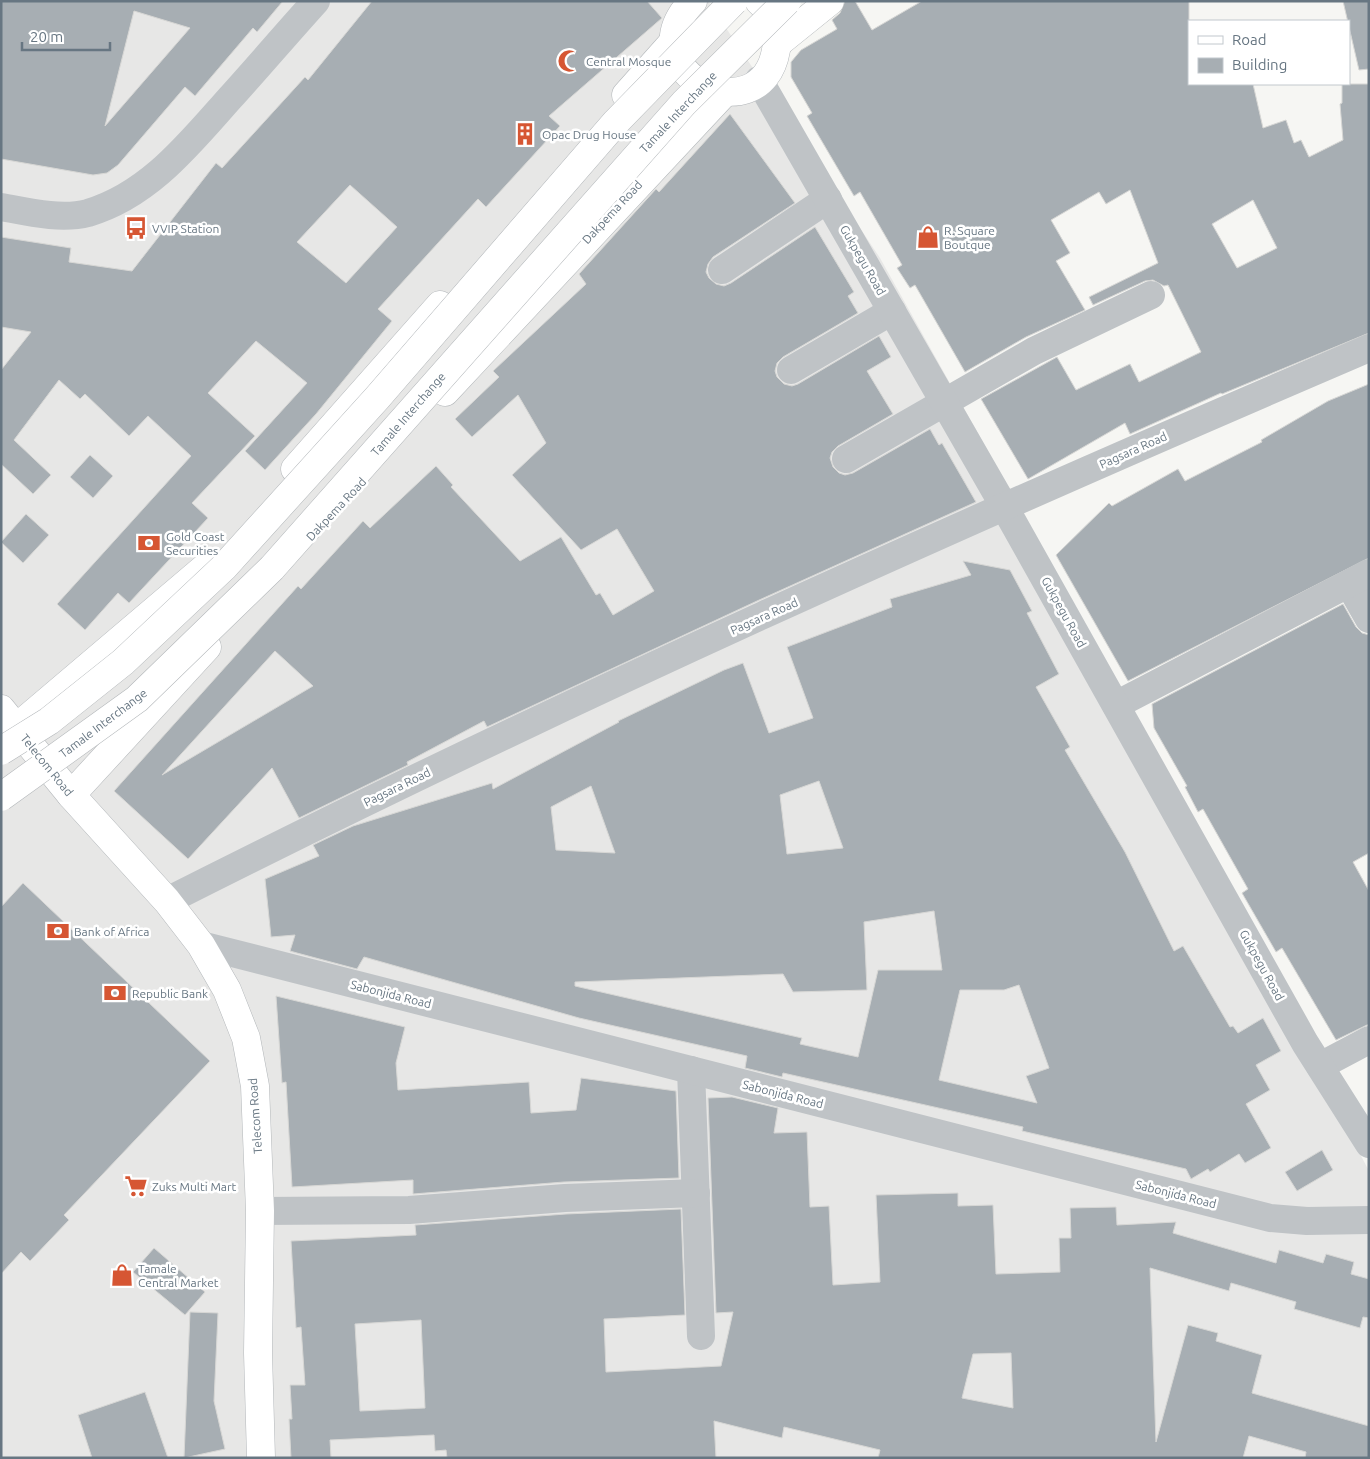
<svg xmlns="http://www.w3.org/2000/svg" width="1370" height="1459" font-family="Ubuntu,sans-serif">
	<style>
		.built { fill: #e7e7e6 }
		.building { fill: #a7aeb3; stroke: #d7d7d5; fill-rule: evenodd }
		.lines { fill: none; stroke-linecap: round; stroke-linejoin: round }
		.primary-casing { stroke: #b3b7ba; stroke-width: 29 }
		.minor { stroke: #bfc3c6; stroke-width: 28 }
		.tertiary { stroke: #bfc3c6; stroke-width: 28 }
		.primary { stroke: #fff; stroke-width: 28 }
		.trunk-bridge-casing { stroke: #b2b6b9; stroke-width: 29; stroke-linecap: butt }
		.trunk-bridge { stroke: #fff; stroke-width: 28 }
		.labels { text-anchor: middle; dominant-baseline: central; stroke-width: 5; stroke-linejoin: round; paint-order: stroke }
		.poi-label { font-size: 12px; fill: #677682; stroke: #fff; text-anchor: start }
		.street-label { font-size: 12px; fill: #677682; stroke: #fff }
	</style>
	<rect width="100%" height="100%" fill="#f6f6f3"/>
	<!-- built -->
	<polygon class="built" points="1,1 708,1 880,258 1027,521 1369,1171 1369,1458 1,1458"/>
	<!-- building -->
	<g class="building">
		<path d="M 1,1 L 283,1 L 257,32 L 253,28 L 195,96 L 185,87 L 118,165 L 107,173 L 93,175 L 1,159 ZM 134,11 L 190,28 L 105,126 Z"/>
		<path d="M 372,1 L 647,1 L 662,18 L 549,116 L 560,126 L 486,207 L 478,199 L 378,309 L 392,321 L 316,414 L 265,470 L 245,451 L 307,383 L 256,341 L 208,393 L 255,436 L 192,503 L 208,518 L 129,603 L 118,593 L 85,630 L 57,604 L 191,456 L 148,416 L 129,436 L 85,394 L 80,399 L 59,380 L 14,440 L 51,475 L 33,494 L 1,464 L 1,370 L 31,332 L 1,327 L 1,237 L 71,248 L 69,262 L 132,271 L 216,163 L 222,168 L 305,77 L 308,80 ZM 350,185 L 397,227 L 346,283 L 297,242 Z"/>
		<path d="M 845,1 L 855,1 L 872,30 L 922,1 L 1189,1 L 1189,84 L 1253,84 L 1263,128 L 1286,120 L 1294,143 L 1301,140 L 1309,157 L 1343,140 L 1340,104 L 1342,103 L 1342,84 L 1369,84 L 1369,333 L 1222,394 L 1221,393 L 1130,434 L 1125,423 L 1028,479 L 981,399 L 1057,357 L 1076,390 L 1130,364 L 1139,382 L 1201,352 L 1168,285 L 1164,286 L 1153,280 L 1145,281 L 1093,305 L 1089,297 L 1158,263 L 1130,190 L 1106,204 L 1099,192 L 1051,220 L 1070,253 L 1056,261 L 1085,310 L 1026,337 L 965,372 L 915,285 L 910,288 L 897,268 L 902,265 L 860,192 L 854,196 L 807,116 L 812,113 L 791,77 L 791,62 L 801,50 L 837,29 L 832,20 L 840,13 ZM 1253,200 L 1277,248 L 1237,268 L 1212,224 Z"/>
		<polygon points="1343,1 1369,1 1369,69 1359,70"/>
		<path d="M 730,114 L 795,203 L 713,257 L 708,264 L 706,272 L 709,278 L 716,284 L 724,286 L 731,283 L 815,227 L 854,292 L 848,296 L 858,313 L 783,357 L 777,363 L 775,371 L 777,377 L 784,384 L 792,386 L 798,384 L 879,336 L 891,357 L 867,371 L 893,414 L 838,446 L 832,452 L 830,458 L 833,467 L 839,473 L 845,475 L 853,473 L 930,429 L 939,445 L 942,443 L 976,502 L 757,601 L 487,727 L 484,721 L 407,762 L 408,765 L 299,818 L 272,768 L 188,859 L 114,791 L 298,586 L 301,589 L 363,521 L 370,528 L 436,466 L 453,485 L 451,487 L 520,561 L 561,537 L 596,595 L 600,593 L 613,615 L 654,591 L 617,529 L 581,550 L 512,475 L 546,443 L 518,395 L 472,437 L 455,419 L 499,377 L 493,371 L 586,284 L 579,274 L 656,189 L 659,192 ZM 275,651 L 313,686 L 162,775 Z"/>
		<polygon points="1369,384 1369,558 1128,681 1056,555 1109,503 1112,506 1178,469 1185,481 1262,442 1261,440 1328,401"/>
		<polygon points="90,455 113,476 93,498 70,477"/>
		<polygon points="26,514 49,535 23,563 1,542"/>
		<path d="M 963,561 L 1010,570 L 1032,611 L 1027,613 L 1059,674 L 1036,687 L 1070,747 L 1065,750 L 1125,852 L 1174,951 L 1183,946 L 1230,1027 L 1233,1026 L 1238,1033 L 1263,1018 L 1281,1051 L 1256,1065 L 1270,1090 L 1246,1104 L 1271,1148 L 1245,1163 L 1239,1154 L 1210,1172 L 1208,1169 L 1191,1179 L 1186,1169 L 1022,1131 L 1023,1127 L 783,1073 L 782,1077 L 745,1068 L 747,1056 L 579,1018 L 364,957 L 357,969 L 297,953 L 290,951 L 295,935 L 271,937 L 265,879 L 319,856 L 313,845 L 353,826 L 492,783 L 493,789 L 619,722 L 618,721 L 724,670 L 743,663 L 769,733 L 813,718 L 787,647 L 892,607 L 890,599 L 971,575 ZM 819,781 L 843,848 L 787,854 L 780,795 ZM 591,786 L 615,853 L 556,850 L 551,807 ZM 934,911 L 942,970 L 878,970 L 858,1057 L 800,1044 L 802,1038 L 575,986 L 575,982 L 783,974 L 793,992 L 867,990 L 864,922 ZM 1019,985 L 1049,1068 L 1026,1076 L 1037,1103 L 939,1080 L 960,990 L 1004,990 Z"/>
		<polygon points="1343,604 1356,627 1362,633 1369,635 1369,853 1353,862 1369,891 1369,1024 1336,1040 1282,948 1276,952 1242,893 1248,889 1203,809 1198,812 1185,787 1187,786 1154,728 1152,704"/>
		<polygon points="23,883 210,1061 64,1215 69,1220 30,1261 21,1252 1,1274 1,907"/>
		<polygon points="276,996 405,1027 396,1063 398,1090 529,1082 531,1113 576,1110 581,1078 676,1091 679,1178 564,1182 413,1194 413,1180 292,1187 286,1082 282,1083"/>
		<path d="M 732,1097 L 778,1108 L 774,1133 L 807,1132 L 810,1207 L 829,1206 L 833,1285 L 880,1282 L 876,1195 L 958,1193 L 958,1206 L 993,1205 L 996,1274 L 1060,1272 L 1059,1238 L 1071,1238 L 1070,1208 L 1116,1207 L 1117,1225 L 1176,1222 L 1173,1233 L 1276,1263 L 1279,1250 L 1323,1263 L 1326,1254 L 1354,1262 L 1351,1274 L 1369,1279 L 1369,1318 L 1363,1317 L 1360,1328 L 1294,1309 L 1296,1302 L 1231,1283 L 1229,1291 L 1150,1268 L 1156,1442 L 1188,1325 L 1218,1333 L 1216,1341 L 1262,1355 L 1252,1393 L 1369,1426 L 1369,1458 L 1305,1458 L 1306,1452 L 1249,1436 L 1243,1458 L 878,1458 L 880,1450 L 784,1427 L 782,1438 L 714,1421 L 716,1458 L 447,1458 L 446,1450 L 435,1451 L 434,1435 L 330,1440 L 331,1458 L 291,1458 L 289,1419 L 292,1419 L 290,1385 L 305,1385 L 301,1327 L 296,1328 L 291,1241 L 416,1235 L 415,1225 L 566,1214 L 681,1209 L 685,1315 L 604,1319 L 606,1372 L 721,1366 L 733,1312 L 716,1313 L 708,1098 ZM 421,1320 L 425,1408 L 360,1411 L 355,1324 ZM 1011,1353 L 1013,1408 L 962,1398 L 973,1354 Z"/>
		<polygon points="1322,1150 1333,1170 1297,1191 1285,1172"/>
		<polygon points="154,1248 205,1292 185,1315 133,1272"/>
		<polygon points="190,1312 218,1313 214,1401 225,1449 184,1458"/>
		<polygon points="145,1392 168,1458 92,1458 78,1415"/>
	</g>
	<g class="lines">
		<defs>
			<g id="primary">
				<path d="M 693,1 C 624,72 761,137 776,50 C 779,32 773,13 759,1"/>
				<polyline points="778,43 830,1"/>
				<polyline points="626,95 675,40"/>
				<polyline points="445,392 725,92"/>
				<polyline points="295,469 440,305"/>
				<polyline points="1,709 71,795 167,901 201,945 227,990 246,1038 255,1086 260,1211 258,1353 261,1458"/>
				<polyline points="16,728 207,566"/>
				<polyline points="71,795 207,647"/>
			</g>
		</defs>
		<!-- primary casing -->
		<use href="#primary" class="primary-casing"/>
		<!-- minor -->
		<g class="minor">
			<path d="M 1,207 C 28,212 61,220 88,213 C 149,195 189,144 230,98 C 259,66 287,33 316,1"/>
			<polyline points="722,270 828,199"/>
			<polyline points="791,370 892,311"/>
			<polyline points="846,459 1034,351 1151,295"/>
			<polyline points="1349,584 1369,619"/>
			<polyline points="1116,705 1369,573"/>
			<polyline points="1320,1066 1369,1040"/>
			<polyline points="691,1070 701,1336"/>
			<polyline points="260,1211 409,1210 565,1198 696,1193"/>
		</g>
		<!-- tertiary -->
		<g class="tertiary">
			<polyline points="759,80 1005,508 1305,1043 1369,1144"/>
			<path d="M 167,901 C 560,702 963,522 1369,348"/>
			<polyline points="201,945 1270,1218 1307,1221 1369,1220"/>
		</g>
		<!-- primary -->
		<use href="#primary" class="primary"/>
		<defs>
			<g id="trunk-bridge">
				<polyline points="1,751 49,721 123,662 224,567 377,398 616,122 734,1"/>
				<polyline points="1,797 137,699 272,568 684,103 787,1"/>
			</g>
		</defs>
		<!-- trunk-bridge casing -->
		<use href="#trunk-bridge" class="trunk-bridge-casing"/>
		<!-- trunk-bridge -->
		<use href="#trunk-bridge" class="trunk-bridge"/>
	</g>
	<!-- icons -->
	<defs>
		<symbol id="mosque-bare" viewBox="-9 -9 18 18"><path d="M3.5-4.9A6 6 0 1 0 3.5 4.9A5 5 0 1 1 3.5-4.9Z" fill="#d65633" stroke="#fff" stroke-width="2.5" paint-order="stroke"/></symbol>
		<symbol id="building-bare" viewBox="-9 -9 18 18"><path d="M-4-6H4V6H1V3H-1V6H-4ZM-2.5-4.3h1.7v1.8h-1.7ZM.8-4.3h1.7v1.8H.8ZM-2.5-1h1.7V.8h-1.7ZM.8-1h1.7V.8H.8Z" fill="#d65633" stroke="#fff" stroke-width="2.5" paint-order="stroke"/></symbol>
		<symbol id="bus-bare" viewBox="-9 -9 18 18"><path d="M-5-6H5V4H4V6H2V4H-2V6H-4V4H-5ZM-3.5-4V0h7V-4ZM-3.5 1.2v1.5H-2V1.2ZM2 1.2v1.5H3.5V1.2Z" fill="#d65633" stroke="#fff" stroke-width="2.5" paint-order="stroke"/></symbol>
		<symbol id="shop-bare" viewBox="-9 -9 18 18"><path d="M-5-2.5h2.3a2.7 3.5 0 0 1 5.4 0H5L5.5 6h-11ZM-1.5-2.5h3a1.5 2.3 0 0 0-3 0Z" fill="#d65633" stroke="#fff" stroke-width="2.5" paint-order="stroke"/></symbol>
		<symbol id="bank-bare" viewBox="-9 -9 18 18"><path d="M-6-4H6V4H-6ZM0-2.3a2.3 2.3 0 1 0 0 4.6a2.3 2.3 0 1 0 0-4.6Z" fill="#d65633" stroke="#fff" stroke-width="2.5" paint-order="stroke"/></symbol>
		<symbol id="supermarket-bare" viewBox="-9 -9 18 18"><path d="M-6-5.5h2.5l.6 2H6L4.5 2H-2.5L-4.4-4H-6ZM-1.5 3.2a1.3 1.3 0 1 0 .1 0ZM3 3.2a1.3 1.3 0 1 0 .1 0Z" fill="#d65633" stroke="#fff" stroke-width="2.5" paint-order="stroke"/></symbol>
	</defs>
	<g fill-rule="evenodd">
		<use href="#mosque-bare" x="553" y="45" width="32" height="32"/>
		<use href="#building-bare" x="509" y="118" width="32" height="32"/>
		<use href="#bus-bare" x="120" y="212" width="32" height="32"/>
		<use href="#shop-bare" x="912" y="221" width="32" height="32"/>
		<use href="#bank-bare" x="133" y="527" width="32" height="32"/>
		<use href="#bank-bare" x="42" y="915" width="32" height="32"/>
		<use href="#bank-bare" x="99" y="977" width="32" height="32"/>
		<use href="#supermarket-bare" x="120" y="1170" width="32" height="32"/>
		<use href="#shop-bare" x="106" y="1259" width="32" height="32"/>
	</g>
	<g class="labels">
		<!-- poi labels -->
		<g class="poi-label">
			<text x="586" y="61">Central Mosque</text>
			<text x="542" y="134">Opac Drug House</text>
			<text x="152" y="228">VVIP Station</text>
			<text x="944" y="230">R. Square<tspan x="944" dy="14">Boutque</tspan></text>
			<text x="166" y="536">Gold Coast<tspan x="166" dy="14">Securities</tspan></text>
			<text x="74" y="931">Bank of Africa</text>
			<text x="132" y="993">Republic Bank</text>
			<text x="152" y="1186">Zuks Multi Mart</text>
			<text x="138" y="1268">Tamale<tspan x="138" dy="14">Central Market</tspan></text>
		</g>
		<!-- street labels -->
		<g class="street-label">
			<text transform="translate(678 112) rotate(-47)">Tamale Interchange</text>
			<text transform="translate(612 212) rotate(-47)">Dakpema Road</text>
			<text transform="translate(863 260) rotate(60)">Gukpegu Road</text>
			<text transform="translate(408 414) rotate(-49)">Tamale Interchange</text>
			<text transform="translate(1133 450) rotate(-24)">Pagsara Road</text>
			<text transform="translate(336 509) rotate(-47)">Dakpema Road</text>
			<text transform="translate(1064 612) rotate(61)">Gukpegu Road</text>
			<text transform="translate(764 616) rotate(-24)">Pagsara Road</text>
			<text transform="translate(103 723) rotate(-37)">Tamale Interchange</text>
			<text transform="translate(47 765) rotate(51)">Telecom Road</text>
			<text transform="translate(397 787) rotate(-26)">Pagsara Road</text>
			<text transform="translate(1262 965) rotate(61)">Gukpegu Road</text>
			<text transform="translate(391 994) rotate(14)">Sabonjida Road</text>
			<text transform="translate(783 1094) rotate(14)">Sabonjida Road</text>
			<text transform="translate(255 1116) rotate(-94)">Telecom Road</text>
			<text transform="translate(1176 1194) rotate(14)">Sabonjida Road</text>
		</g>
	</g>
	<!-- border -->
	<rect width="1370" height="1459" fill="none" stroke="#677682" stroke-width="5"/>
	<!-- legend -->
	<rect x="1188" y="20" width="162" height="65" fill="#ffffff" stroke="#c2c8cd"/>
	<rect x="1198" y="36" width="25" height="8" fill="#ffffff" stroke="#c2c8cd"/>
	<text x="1232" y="45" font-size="15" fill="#677682">Road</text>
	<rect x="1198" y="58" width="25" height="15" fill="#a7aeb3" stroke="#c2c8cd"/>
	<text x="1232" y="70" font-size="15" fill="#677682">Building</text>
	<!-- scale -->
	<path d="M22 42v8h88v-8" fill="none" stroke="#677682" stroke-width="2.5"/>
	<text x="30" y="42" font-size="15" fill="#677682" stroke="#ffffff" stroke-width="4" paint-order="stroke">20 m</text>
</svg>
